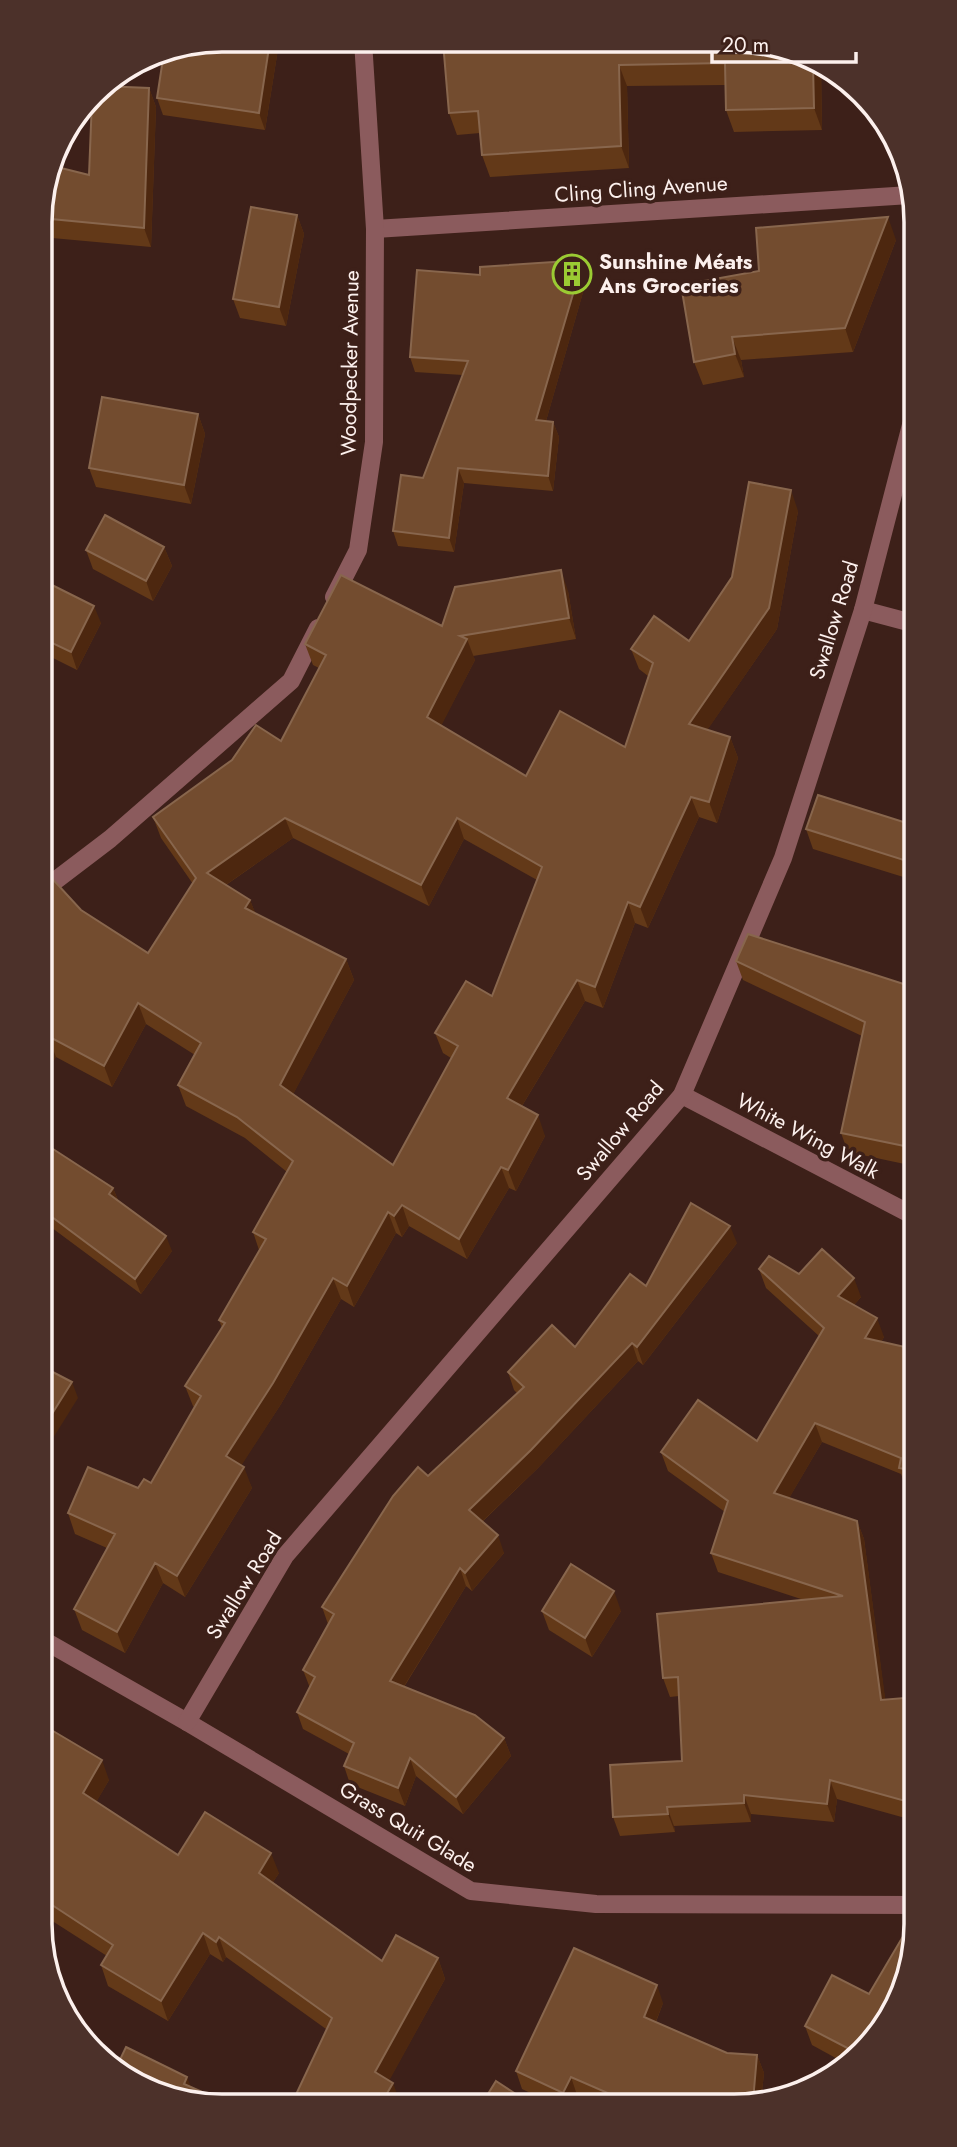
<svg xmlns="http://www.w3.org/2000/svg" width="957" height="2147" font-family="Jost,sans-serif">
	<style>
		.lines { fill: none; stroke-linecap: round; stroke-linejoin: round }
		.minor { stroke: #8b5b5d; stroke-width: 18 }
		.wall { fill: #633918; fill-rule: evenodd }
		.shaded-wall { fill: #4d270f }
		.building { fill: #734c2f; stroke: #88664d; stroke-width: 2; fill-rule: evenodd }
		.labels { text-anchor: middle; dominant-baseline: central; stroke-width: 7; stroke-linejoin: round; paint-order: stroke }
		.street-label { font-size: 21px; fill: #fcf0ed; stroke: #3d2019 }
		.poi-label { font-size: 21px; font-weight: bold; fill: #fcf0ed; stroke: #3d2019; text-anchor: start }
		.rim { fill: none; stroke: #fcf0ed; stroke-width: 3.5 }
	</style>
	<rect width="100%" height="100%" fill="#3d2019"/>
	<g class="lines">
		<!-- minor -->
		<g class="minor">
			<polyline points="375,229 910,195"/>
			<polyline points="334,597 358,550 374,442 375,229 363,41"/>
			<polyline points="863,610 912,623"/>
			<polyline points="43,890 110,839 291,681 318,628"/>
			<polyline points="682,1095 914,1216"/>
			<polyline points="45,1641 187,1722 471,1891 596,1904 916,1905"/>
			<polyline points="187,1722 285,1556 682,1095 783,858 863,610 911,425"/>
		</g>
	</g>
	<!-- wall -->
	<g class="wall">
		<polygon points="443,42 769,44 821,69 822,130 734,132 726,110 725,85 627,86 629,168 490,177 482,155 480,133 457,135 449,113"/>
		<polygon points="278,49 265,130 163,115 157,98"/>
		<polygon points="149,88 156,107 151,247 41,237 41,211 89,175"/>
		<polygon points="297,215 304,234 286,326 240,318 233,299"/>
		<polygon points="896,240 853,352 741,360 744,377 703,385 694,362 759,271"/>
		<polygon points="480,275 588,275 546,421 553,422 559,437 553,491 464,483 454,552 398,546 393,531 423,478 463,375 415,372 410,357"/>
		<polygon points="198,414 205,434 191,504 96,487 89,468"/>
		<path d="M 798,511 L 777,629 L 707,730 L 730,737 L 738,758 L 717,823 L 699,817 L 648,928 L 635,923 L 603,1008 L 585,1001 L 522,1106 L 545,1136 L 516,1191 L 509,1188 L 467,1259 L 409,1226 L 402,1237 L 396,1233 L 354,1307 L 341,1299 L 281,1404 L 241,1465 L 252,1488 L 185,1597 L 163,1583 L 125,1653 L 82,1630 L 74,1609 L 107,1548 L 75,1534 L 68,1513 L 151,1483 L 195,1408 L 193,1406 L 185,1386 L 222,1328 L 219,1320 L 259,1250 L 253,1232 L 287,1172 L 245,1138 L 186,1106 L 178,1085 L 195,1055 L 146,1024 L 112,1087 L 56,1057 L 44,1074 L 43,877 L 81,910 L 148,953 L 193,884 L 161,838 L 153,817 L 281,741 L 319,668 L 313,665 L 305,644 L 442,626 L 568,591 L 576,639 L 473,656 L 475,660 L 441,725 L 526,776 L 625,747 L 648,676 L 639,669 L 631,649 L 689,641 ZM 293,838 L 429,906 L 464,839 L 537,880 L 492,996 L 435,1033 L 443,1053 L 451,1058 L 393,1165 L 293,1094 L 354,980 L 346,959 L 255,913 L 250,900 L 226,885 Z"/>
		<polygon points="164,547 172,566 153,601 93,569 86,550"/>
		<polygon points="42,580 101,623 77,670 51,657 42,671"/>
		<polygon points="913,825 913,880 813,849 806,829"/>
		<polygon points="736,961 913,987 914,1166 848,1152 841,1133 862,1036 743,980"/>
		<polygon points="44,1169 113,1188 118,1200 172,1251 141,1294 44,1222"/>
		<polygon points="737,1243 643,1365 638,1361 538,1468 482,1522 504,1553 472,1591 466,1586 404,1687 504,1738 511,1756 463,1814 416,1776 405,1806 350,1784 344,1766 349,1754 303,1729 297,1712 310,1688 303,1670 328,1624 322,1607 428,1476 517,1393 514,1390 508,1372 575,1347 646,1286"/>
		<polygon points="759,1269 799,1274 861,1297 854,1305 884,1337 881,1342 914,1349 915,1489 906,1487 901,1474 822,1442 789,1498 857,1521 864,1539 885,1700 916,1697 916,1821 837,1799 834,1822 751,1814 751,1822 674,1826 675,1832 620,1836 613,1817 682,1761 679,1696 670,1697 663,1678 804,1600 718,1572 711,1553 725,1512 668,1471 661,1452 757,1441 819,1336 766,1288"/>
		<polygon points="542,1611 621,1611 592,1657 549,1630"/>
		<polygon points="46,1732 109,1780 96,1802 178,1855 279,1873 273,1882 382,1961 438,1958 445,1979 389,2080 400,2102 326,2029 226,1957 223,1962 210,1954 168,2021 108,1986 101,1965 107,1956 46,1917"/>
		<polygon points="869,1994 872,2044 843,2062 812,2045 805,2026"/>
		<polygon points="663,2003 656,2022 727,2053 757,2055 764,2073 761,2101 592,2101 577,2095 574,2101 549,2102 522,2089 516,2071"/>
	</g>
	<!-- shaded-wall -->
	<g class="shaded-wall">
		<polygon points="270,41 275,41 278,49 265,130 259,113"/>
		<polygon points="619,65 627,86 629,168 621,146"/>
		<polygon points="813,65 821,69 822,130 814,108"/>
		<polygon points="149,88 156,107 151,247 144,228"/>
		<polygon points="297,215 304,234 286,326 279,307"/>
		<polygon points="888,217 896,240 853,352 845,328"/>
		<polygon points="583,260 588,275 542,435 536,420"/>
		<polygon points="732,337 741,360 744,377 735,354"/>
		<polygon points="198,414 205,434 191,504 184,485"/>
		<polygon points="553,422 559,437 553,491 548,476"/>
		<polygon points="458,468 464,483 454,552 449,538"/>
		<polygon points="791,490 798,511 777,629 697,745 689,724"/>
		<polygon points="164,547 172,566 153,601 146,581"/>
		<polygon points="561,570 568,591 576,639 569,618"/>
		<polygon points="94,606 101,623 77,670 71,652"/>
		<polygon points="44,639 51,657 42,671 42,643"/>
		<polygon points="467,639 475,660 435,738 427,717"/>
		<polygon points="730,737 738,758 717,823 709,802"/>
		<polygon points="691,797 699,817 648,928 640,907"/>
		<polygon points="285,818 293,838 214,893 207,873"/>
		<polygon points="457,818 464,839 429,906 421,885"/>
		<polygon points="250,900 258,920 245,908"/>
		<polygon points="628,902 635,923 603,1008 595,987"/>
		<polygon points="346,959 354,980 287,1106 280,1085"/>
		<polygon points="577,980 585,1001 514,1119 507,1098"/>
		<polygon points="138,1003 146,1024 112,1087 104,1066"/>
		<polygon points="48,1036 56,1057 44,1074 43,1043"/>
		<polygon points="538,1115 545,1136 516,1191 508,1170"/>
		<polygon points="501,1167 509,1188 467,1259 459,1239"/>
		<polygon points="113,1188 119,1203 109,1194"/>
		<polygon points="402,1205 409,1226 402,1237 394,1216"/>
		<polygon points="388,1212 396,1233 354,1307 347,1286"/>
		<polygon points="730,1226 737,1243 643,1365 637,1347"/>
		<polygon points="166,1236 172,1251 141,1294 135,1279"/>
		<polygon points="333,1278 341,1299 281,1404 234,1477 226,1456"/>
		<polygon points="854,1278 861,1297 845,1315 838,1296"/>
		<polygon points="877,1318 884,1337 872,1357 865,1338"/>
		<polygon points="632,1343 638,1361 538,1468 475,1528 469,1510"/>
		<polygon points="72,1382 78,1398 45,1451 45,1425"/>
		<polygon points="815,1423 822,1442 781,1512 774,1493"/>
		<polygon points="244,1467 252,1488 185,1597 177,1576"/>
		<polygon points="857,1521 864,1539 888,1719 881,1700"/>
		<polygon points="498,1535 504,1553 472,1591 465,1573"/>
		<polygon points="155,1563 163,1583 125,1653 117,1632"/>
		<polygon points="460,1568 466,1586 396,1699 390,1681"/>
		<polygon points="614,1591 621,1611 592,1657 585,1638"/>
		<polygon points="504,1738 511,1756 463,1814 456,1797"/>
		<polygon points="410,1758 416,1776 405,1806 398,1788"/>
		<polygon points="102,1760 109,1780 90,1813 83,1793"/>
		<polygon points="830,1780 837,1799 834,1822 827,1804"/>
		<polygon points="744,1795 751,1814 751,1822 744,1803"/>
		<polygon points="667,1807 674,1826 675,1832 668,1814"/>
		<polygon points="271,1853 279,1873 266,1893 259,1873"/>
		<polygon points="203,1933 210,1954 168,2021 161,2001"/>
		<polygon points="219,1937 226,1957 223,1962 216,1942"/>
		<polygon points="438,1958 445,1979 383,2092 375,2072"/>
		<polygon points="657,1985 663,2003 651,2034 644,2017"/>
		<polygon points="757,2055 764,2073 761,2101 753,2101"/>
		<polygon points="187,2077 195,2097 184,2084"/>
		<polygon points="571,2077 577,2095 574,2101 566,2101 563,2093"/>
		<polygon points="393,2083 400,2102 382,2102"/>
	</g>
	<!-- building -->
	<g class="building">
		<polygon points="223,40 270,41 259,113 157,98 164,52"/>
		<polygon points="443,42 769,44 813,65 814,108 726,110 725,63 619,65 621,146 482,155 478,111 449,113"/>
		<polygon points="102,86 149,88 144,228 41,218 41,211 53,166 89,175 92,100"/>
		<polygon points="251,207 297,215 279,307 233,299"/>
		<polygon points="888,217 845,328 732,337 735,354 694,362 681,285 759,271 756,228"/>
		<polygon points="583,260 536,420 553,422 548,476 458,468 449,538 393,531 401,475 423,478 468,361 410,357 417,270 480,275 480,267"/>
		<polygon points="102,397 198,414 184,485 89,468"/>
		<path d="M 749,482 L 791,490 L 769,608 L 689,724 L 730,737 L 709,802 L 691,797 L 640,907 L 628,902 L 595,987 L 577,980 L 507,1098 L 538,1115 L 508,1170 L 501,1167 L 459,1239 L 402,1205 L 394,1216 L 388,1212 L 347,1286 L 333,1278 L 273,1383 L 226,1456 L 244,1467 L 177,1576 L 155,1563 L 117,1632 L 74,1609 L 115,1534 L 68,1513 L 88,1467 L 138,1488 L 144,1479 L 151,1483 L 201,1396 L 185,1386 L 225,1323 L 219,1320 L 266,1239 L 253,1232 L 293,1161 L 237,1117 L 178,1085 L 201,1043 L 138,1003 L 104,1066 L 48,1036 L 43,1043 L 43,877 L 48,874 L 81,910 L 148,953 L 196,878 L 153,817 L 232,760 L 256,725 L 281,741 L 326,655 L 305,644 L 341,575 L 442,626 L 455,587 L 561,570 L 569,618 L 460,636 L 467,639 L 427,717 L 526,776 L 560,711 L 625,747 L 653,663 L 631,649 L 654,616 L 689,641 L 732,577 ZM 285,818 L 421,885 L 457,818 L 542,867 L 492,996 L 466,981 L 435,1033 L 458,1046 L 393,1165 L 280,1085 L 346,959 L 245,908 L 250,900 L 207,873 Z"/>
		<polygon points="105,515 164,547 146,581 86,550"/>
		<polygon points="42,580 94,606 71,652 44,639 42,643"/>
		<polygon points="818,795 913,825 913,863 806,829"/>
		<polygon points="748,934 913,987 914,1148 841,1133 865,1022 736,961"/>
		<polygon points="53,1149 113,1188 109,1194 166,1236 135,1279 44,1211 44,1169"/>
		<polygon points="691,1203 730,1226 637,1347 632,1343 531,1450 469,1510 498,1535 465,1573 460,1568 390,1681 475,1715 504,1738 456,1797 410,1758 398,1788 344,1766 354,1743 297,1712 315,1677 303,1670 334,1614 322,1607 393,1496 418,1467 428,1476 524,1387 508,1372 552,1325 575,1347 630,1274 646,1286"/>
		<polygon points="822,1249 854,1278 838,1296 877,1318 865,1338 914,1349 915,1471 899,1468 901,1458 815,1423 774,1493 857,1521 881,1700 916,1697 916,1804 830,1780 827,1804 744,1795 744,1803 667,1807 668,1814 613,1817 610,1765 682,1761 678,1677 663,1678 657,1614 843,1596 711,1553 728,1501 661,1452 698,1400 757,1441 824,1328 759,1269 769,1256 799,1274"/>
		<polygon points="45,1368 72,1382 45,1425"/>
		<polygon points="571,1564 614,1591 585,1638 542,1611"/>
		<polygon points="48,1728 102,1760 83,1793 178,1855 205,1812 271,1853 259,1873 382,1961 396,1935 438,1958 375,2072 393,2083 382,2102 292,2103 332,2018 219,1937 216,1942 203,1933 161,2001 101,1965 113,1945 46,1901 46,1732"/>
		<polygon points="915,1916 916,1917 916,1936 903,1994 872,2044 857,2053 805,2026 832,1975 869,1994"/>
		<polygon points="574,1948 657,1985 644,2017 727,2053 757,2055 753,2101 626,2101 571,2077 563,2093 516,2071"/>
		<polygon points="126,2047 187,2077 184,2084 227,2103 188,2103 116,2068"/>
		<polygon points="496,2081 528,2102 483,2102"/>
	</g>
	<!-- icons -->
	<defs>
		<symbol id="building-ring" viewBox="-11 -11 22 22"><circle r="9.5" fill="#3d2019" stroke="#9bcb33" stroke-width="1.5"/><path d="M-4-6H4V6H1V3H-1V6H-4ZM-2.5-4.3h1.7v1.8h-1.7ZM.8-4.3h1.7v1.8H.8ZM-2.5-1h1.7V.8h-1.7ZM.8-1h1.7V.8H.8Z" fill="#9bcb33"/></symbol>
	</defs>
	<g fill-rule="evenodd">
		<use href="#building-ring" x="550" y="252" width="44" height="44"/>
	</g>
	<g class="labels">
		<!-- street labels -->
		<g class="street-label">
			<text transform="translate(641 189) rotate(-4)">Cling Cling Avenue</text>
			<text transform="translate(350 363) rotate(-89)">Woodpecker Avenue</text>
			<text transform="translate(834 620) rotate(-73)">Swallow Road</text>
			<text transform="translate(620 1131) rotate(-50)">Swallow Road</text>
			<text transform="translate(808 1136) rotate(28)">White Wing Walk</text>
			<text transform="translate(244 1585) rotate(-58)">Swallow Road</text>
			<text transform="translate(408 1827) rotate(31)">Grass Quit Glade</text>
		</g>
		<!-- poi labels -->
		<g class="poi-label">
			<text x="599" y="262">Sunshine Méats<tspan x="599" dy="24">Ans Groceries</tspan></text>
		</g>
	</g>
	<!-- crop -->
	<path d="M0 0H957V2147H0ZM222 52H734A170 170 0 0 1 904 222V1924A170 170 0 0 1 734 2094H222A170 170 0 0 1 52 1924V222A170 170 0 0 1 222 52Z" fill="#4c312a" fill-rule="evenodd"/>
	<path class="rim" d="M222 52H734A170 170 0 0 1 904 222V1924A170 170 0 0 1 734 2094H222A170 170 0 0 1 52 1924V222A170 170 0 0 1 222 52Z"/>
	<!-- scale -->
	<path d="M712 52v10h144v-10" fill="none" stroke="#fcf0ed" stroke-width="3.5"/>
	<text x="722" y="52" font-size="21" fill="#fcf0ed" stroke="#3d2019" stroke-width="5" paint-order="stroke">20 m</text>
</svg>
